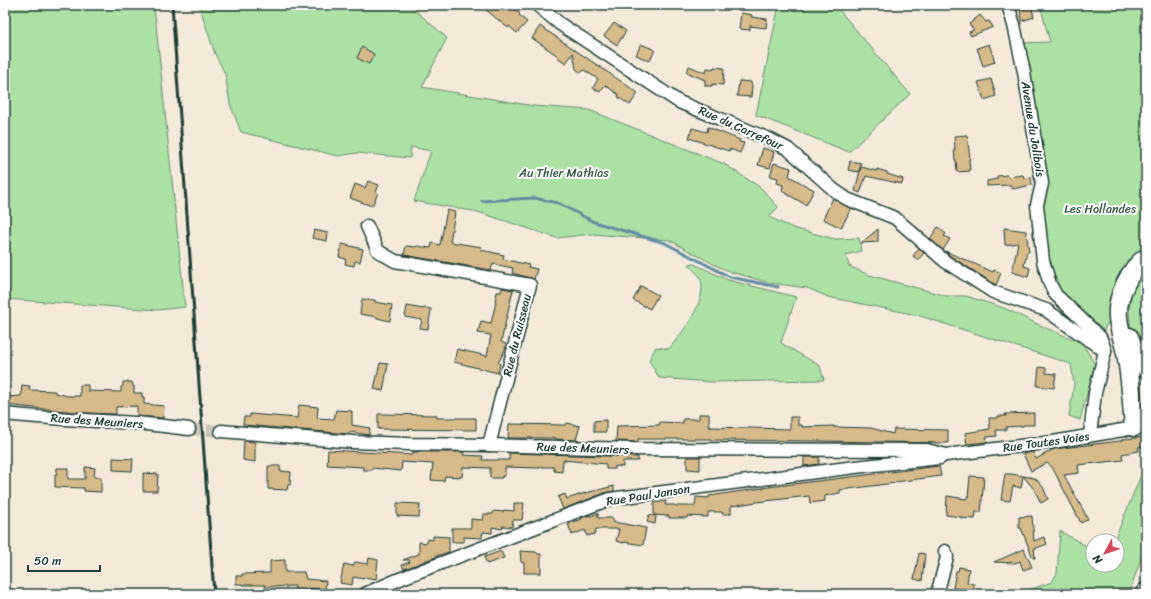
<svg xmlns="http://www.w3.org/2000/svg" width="1151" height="599" font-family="Sriracha,sans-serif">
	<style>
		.green { fill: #ace1a4; stroke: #668f6c }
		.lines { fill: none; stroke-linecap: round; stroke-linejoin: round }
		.stream { stroke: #648ea4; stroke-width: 3 }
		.building { fill: #d7ba8b; stroke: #1f3d34 }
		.minor-tunnel { stroke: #c9c7ba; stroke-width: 12; stroke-dasharray: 12 6; stroke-linecap: butt }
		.minor-casing { stroke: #1f3d34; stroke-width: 15 }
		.highway-casing { stroke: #1f3d34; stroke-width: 21 }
		.minor { stroke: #fff; stroke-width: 12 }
		.highway { stroke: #fff; stroke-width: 18 }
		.rail { stroke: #1f3d34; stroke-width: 3 }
		.labels { text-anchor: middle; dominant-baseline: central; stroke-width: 4; stroke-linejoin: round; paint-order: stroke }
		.street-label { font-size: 12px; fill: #1f3d34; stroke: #fff }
		.park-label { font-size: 12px; fill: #3b5e4a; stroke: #fff }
	</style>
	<rect width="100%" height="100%" fill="#f3eadc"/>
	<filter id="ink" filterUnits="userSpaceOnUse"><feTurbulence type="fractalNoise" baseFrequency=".025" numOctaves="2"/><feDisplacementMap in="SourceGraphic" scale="8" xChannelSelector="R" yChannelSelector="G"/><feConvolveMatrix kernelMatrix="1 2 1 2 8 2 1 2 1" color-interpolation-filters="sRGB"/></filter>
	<g filter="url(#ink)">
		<!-- green -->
		<g class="green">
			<polygon points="5,5 154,5 185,307 158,310 5,299"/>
			<polygon points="199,5 409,5 447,38 422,87 534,106 589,110 724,164 761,188 778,207 769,217 793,228 835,239 859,238 861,251 846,255 849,266 869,275 947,296 966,296 1004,308 1046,328 1082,343 1095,364 1080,420 1069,416 1074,384 1071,364 917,315 828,297 807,288 770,283 731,272 717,266 669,240 592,234 557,238 478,212 414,201 431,151 411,147 410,158 357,153 338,156 241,132 230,104 225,74 215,54"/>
			<polygon points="779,5 835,5 910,94 849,152 756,115"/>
			<polygon points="1040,5 1146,5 1146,253 1103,332 1067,301 1050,273 1021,43 1050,42"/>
			<path d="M 692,263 L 728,280 L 796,297 L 781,343 L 820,366 L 824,380 L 711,382 L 659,378 L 649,360 L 656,347 L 669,349 C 682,333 707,302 701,280 C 700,275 692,269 689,265 Z"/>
			<path d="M 1146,272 L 1146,362 C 1142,354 1137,347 1134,339 C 1126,316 1127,290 1146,272 Z"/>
			<polygon points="1146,463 1146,543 1129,594 1017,594 1052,582 1057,573 1060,531 1093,550 1093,565 1117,565 1117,541 1114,541"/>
		</g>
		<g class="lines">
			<!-- stream -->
			<polyline class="stream" points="482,201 534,198 558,203 594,222 665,243 730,277 778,287"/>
		</g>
		<!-- building -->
		<g class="building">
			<polygon points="480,5 510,5 520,14 519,15 527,22 517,33 509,26 508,28"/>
			<polygon points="1019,5 1031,5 1034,17 1022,21"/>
			<polygon points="741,13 752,15 751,17 767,19 766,28 750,26 750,30 739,29"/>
			<polygon points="980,15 986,22 989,21 993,27 971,36 969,32 974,30 969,24"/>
			<polygon points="614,23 626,31 617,45 604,36"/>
			<polygon points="540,26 638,93 630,105 618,97 619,95 605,85 600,92 593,88 598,79 584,70 581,73 576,69 573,53 566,63 557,57 558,56 532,38"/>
			<polygon points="641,44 655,50 650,61 636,55"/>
			<polygon points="989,44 995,62 983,66 977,48"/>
			<polygon points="362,47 374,54 369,64 357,58"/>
			<polygon points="689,66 706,73 707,68 713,69 714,67 724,68 723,85 712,84 712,86 705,86 705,80 686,72"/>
			<polygon points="991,79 996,96 984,100 978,82"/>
			<polygon points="739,81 751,82 751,84 752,85 751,97 737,96"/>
			<polygon points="708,127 740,140 739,142 744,143 740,153 730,149 729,151 689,138 692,128 707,132"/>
			<polygon points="967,135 970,159 969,159 970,171 957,172 956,160 955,160 954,149 955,149 954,136"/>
			<polygon points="763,148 774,152 770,168 758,165"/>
			<polygon points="850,161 861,163 859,172 848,170"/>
			<polygon points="774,163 791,168 789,176 814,190 806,205 782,191 783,185 777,183 778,178 770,176"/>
			<polygon points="861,167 877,171 877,169 887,172 887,174 903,179 902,184 866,176 860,193 855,191"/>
			<polygon points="1007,175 1008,177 1023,175 1024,178 1031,177 1032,185 1012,189 1011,185 987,186 987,181 997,179 997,176"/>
			<polygon points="368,181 379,185 376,192 378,193 372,206 350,198 355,184 365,188"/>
			<polygon points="833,198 851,209 841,228 823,219"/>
			<polygon points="447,210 455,212 450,242 482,247 481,250 504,255 503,259 529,265 528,267 537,269 534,279 512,273 513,268 493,264 491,270 404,255 406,246 416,247 417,246 431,248 432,243 440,245"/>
			<polygon points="938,227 946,234 944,236 950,239 943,250 930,239"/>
			<polygon points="1004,228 1026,231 1029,252 1027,252 1024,266 1030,268 1028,277 1012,272 1018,243 1005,245"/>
			<polygon points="878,229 878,242 861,243"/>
			<polygon points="314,230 328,233 327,241 312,238"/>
			<polygon points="342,244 363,249 360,262 355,261 354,266 345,264 346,259 339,257"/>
			<polygon points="919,248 924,253 918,260 913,256"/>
			<polygon points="945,251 993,272 994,270 1001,273 996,285 950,256"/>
			<polygon points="641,286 658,295 650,309 633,300"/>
			<polygon points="502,288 513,290 501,342 506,344 505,350 498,363 500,364 498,373 454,362 457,349 487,356 491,335 478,333 481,321 491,323 496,302 495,301 497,292 501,292"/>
			<polygon points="362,299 375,300 375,302 392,305 390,321 377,318 377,317 360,314"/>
			<polygon points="407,306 423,309 424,308 431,309 428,329 420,328 422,320 405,317"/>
			<polygon points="380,363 388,364 383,391 374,389"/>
			<polygon points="1039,367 1046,368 1046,373 1056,374 1054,388 1037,386"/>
			<polygon points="123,382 132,382 133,386 134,386 134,393 142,393 142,397 144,397 144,404 164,406 163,418 137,416 137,406 116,407 116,414 86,413 5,405 5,397 21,396 22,385 30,386 29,390 55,391 55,393 68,396 80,396 80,385 88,385 88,391 121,392 121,387 123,386"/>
			<polygon points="299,405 318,407 317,418 334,419 336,410 352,411 352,425 370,428 369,435 349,432 349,434 243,425 244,417 250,417 250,414 297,418"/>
			<polygon points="1034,413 1034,425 1023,425 1023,426 1006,427 1006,430 996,430 997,436 986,437 987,442 967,444 965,433 990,429 989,418 998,418 998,416 1006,416 1005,414"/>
			<polygon points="378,414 437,415 437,418 476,418 476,430 378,429"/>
			<polygon points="699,414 709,414 709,427 790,429 790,417 798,417 798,425 802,425 802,427 834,426 834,427 871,428 893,434 894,429 948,430 948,443 817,441 711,440 711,439 638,439 638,442 616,441 617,426 659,425 660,422 683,423 683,419 699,419"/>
			<polygon points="606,420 606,432 594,432 594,421"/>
			<polygon points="567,423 580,426 576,440 556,439 556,438 508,438 509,424 566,425"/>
			<polygon points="1145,437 1146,446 1138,447 1139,451 1122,454 1123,460 1078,465 1079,473 1064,475 1088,519 1081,523 1052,467 1047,463 1031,471 1023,454 1033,452 1036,459 1054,449 1120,441 1124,439"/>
			<polygon points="244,441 255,442 255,462 243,460"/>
			<polygon points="328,450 412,455 412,452 464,452 463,455 483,456 482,460 509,460 509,453 638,457 638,461 623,461 623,467 615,466 615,469 606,469 606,464 563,460 562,472 554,471 554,467 540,467 540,468 505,467 505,476 502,476 502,478 490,478 490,468 463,467 462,477 445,476 444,481 431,480 433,464 402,462 401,471 372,468 372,470 363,470 363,467 327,465"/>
			<polygon points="687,457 700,457 700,470 687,469"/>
			<polygon points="804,457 819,457 819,464 804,466"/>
			<polygon points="113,458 133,459 132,471 113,470"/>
			<polygon points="268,466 280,466 280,471 291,472 290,485 288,485 287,490 268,489"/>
			<polygon points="939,466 941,476 895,482 895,483 840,490 840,493 825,496 825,501 810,503 809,496 757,502 731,506 731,514 722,514 722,512 708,512 708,517 687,516 687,518 669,518 669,516 654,515 654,503 666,501 665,505 675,505 676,506 695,506 696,497 709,498 709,496 769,487"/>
			<polygon points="85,467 95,468 94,477 101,477 101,492 84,491 84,488 55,487 55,474 57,474 57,468 68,468 68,479 85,479"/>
			<polygon points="143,473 158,474 157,491 143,491"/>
			<polygon points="1005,474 1011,474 1035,478 1043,487 1048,499 1041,503 1034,489 1023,476 1021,488 1013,486 1010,501 1001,500"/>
			<polygon points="970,476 984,477 981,512 976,512 975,519 961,518 961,517 946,515 947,496 966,499 967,497 968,497"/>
			<polygon points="614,486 614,491 607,492 563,509 558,497 565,494 567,499 582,494"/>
			<polygon points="397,503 420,504 419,517 397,516"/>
			<polygon points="514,503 524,503 522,520 513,520 512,527 503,526 502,529 492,527 492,533 483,532 482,538 464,537 464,542 452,542 452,528 471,528 471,519 483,520 484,514 493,514 494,511 503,512 504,510 514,511"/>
			<polygon points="598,513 598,518 613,518 613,522 646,528 643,545 624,542 624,543 616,541 619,529 596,529 595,534 587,536 585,530 572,535 568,524 582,519 581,518 590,515 590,516"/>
			<polygon points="649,515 656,516 655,524 647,522"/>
			<polygon points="1032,516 1034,541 1044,537 1047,544 1034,549 1035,558 1033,558 1021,528 1019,528 1019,517"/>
			<polygon points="433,536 449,537 449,552 436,556 436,557 424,561 423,562 404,569 402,565 410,562 409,560 403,560 419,554 419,542 427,543 427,539 433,540"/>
			<polygon points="1024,549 1032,567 1023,570 1020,561 1015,563 994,562"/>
			<polygon points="501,551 504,558 487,564 484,557"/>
			<polygon points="520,551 536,552 538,554 541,554 541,573 524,573 524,563 521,562"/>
			<polygon points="919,553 925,554 922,581 914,579"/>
			<polygon points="369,558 378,560 376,579 364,577 364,579 353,577 352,585 340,583 344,564 353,566 355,562 368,564"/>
			<polygon points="285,560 285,572 304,572 306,579 326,581 325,589 306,588 306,592 295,592 295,586 265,587 265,585 242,585 242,584 236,584 236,576 242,576 242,574 270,573 270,561"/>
			<polygon points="959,567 969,569 967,583 974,584 973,591 953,588 956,571 958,571"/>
		</g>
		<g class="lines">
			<!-- minor-tunnel -->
			<polyline class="minor-tunnel" points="189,429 221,431"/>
			<defs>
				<g id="minor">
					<polyline points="537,5 560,24 679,102 769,139 788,149 834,190 847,199 895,218 946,262 993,292 1046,310 1105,351"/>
					<polyline points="1008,5 1014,25 1024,72 1042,183 1041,188 1037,205 1043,261 1050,284 1056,295 1100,337 1103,344 1105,351 1095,393 1090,435"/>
					<polyline points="367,226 378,251 395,261 530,285 489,445"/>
					<path d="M 5,414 C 43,418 81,420 118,422 C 142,423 165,426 189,429"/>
					<polyline points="221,431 353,442 408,444 489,445 632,449 927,450 946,455 1053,442 1146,426"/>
					<polyline points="365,594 402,578 610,499 855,467 940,458 944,455"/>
					<polyline points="937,594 947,557 945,551"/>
				</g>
				<g id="highway">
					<polyline points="1129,337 1135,352 1146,368"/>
					<path d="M 1134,427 C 1132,405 1131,382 1127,359 C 1125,345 1119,331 1118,317 C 1116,298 1130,268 1146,258"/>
					<polyline points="1145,594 1146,592"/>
				</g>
			</defs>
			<!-- minor casing -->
			<use href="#minor" class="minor-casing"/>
			<!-- highway casing -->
			<use href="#highway" class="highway-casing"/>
			<!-- minor -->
			<use href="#minor" class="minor"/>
			<!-- highway -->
			<use href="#highway" class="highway"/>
			<!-- rail -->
			<polyline class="rail" points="172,5 214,594"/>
		</g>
	</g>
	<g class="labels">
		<!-- street labels -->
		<g class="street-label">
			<text transform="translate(741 128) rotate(24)">Rue du Carrefour</text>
			<text transform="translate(1033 129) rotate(81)">Avenue du Jolibois</text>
			<text transform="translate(517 335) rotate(-76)">Rue du Ruisseau</text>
			<text transform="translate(97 421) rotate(4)">Rue des Meuniers</text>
			<text transform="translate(1046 442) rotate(-8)">Rue Toutes Voies</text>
			<text transform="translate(583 448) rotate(2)">Rue des Meuniers</text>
			<text transform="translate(648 495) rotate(-9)">Rue Paul Janson</text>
		</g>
		<!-- park labels -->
		<g class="park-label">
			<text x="564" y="173">Au Thier Mathias</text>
			<text x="1100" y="209">Les Hollandes</text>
		</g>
	</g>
	<!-- margin -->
	<rect width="1151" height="599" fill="none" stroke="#fff" stroke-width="20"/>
	<rect x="10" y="10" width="1131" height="579" fill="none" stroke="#1f3d34" stroke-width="1.5" filter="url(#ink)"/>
	<!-- north arrow -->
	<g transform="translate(1105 553) rotate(230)"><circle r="19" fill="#ffffff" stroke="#a5b1ae"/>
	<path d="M0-3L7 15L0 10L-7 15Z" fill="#d1495b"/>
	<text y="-6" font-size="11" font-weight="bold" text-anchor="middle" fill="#1f3d34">N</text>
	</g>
	<!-- scale -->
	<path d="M28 565v6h72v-6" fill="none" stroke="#1f3d34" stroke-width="2"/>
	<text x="34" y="565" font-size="12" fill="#1f3d34" stroke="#ffffff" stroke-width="3" paint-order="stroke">50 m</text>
</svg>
